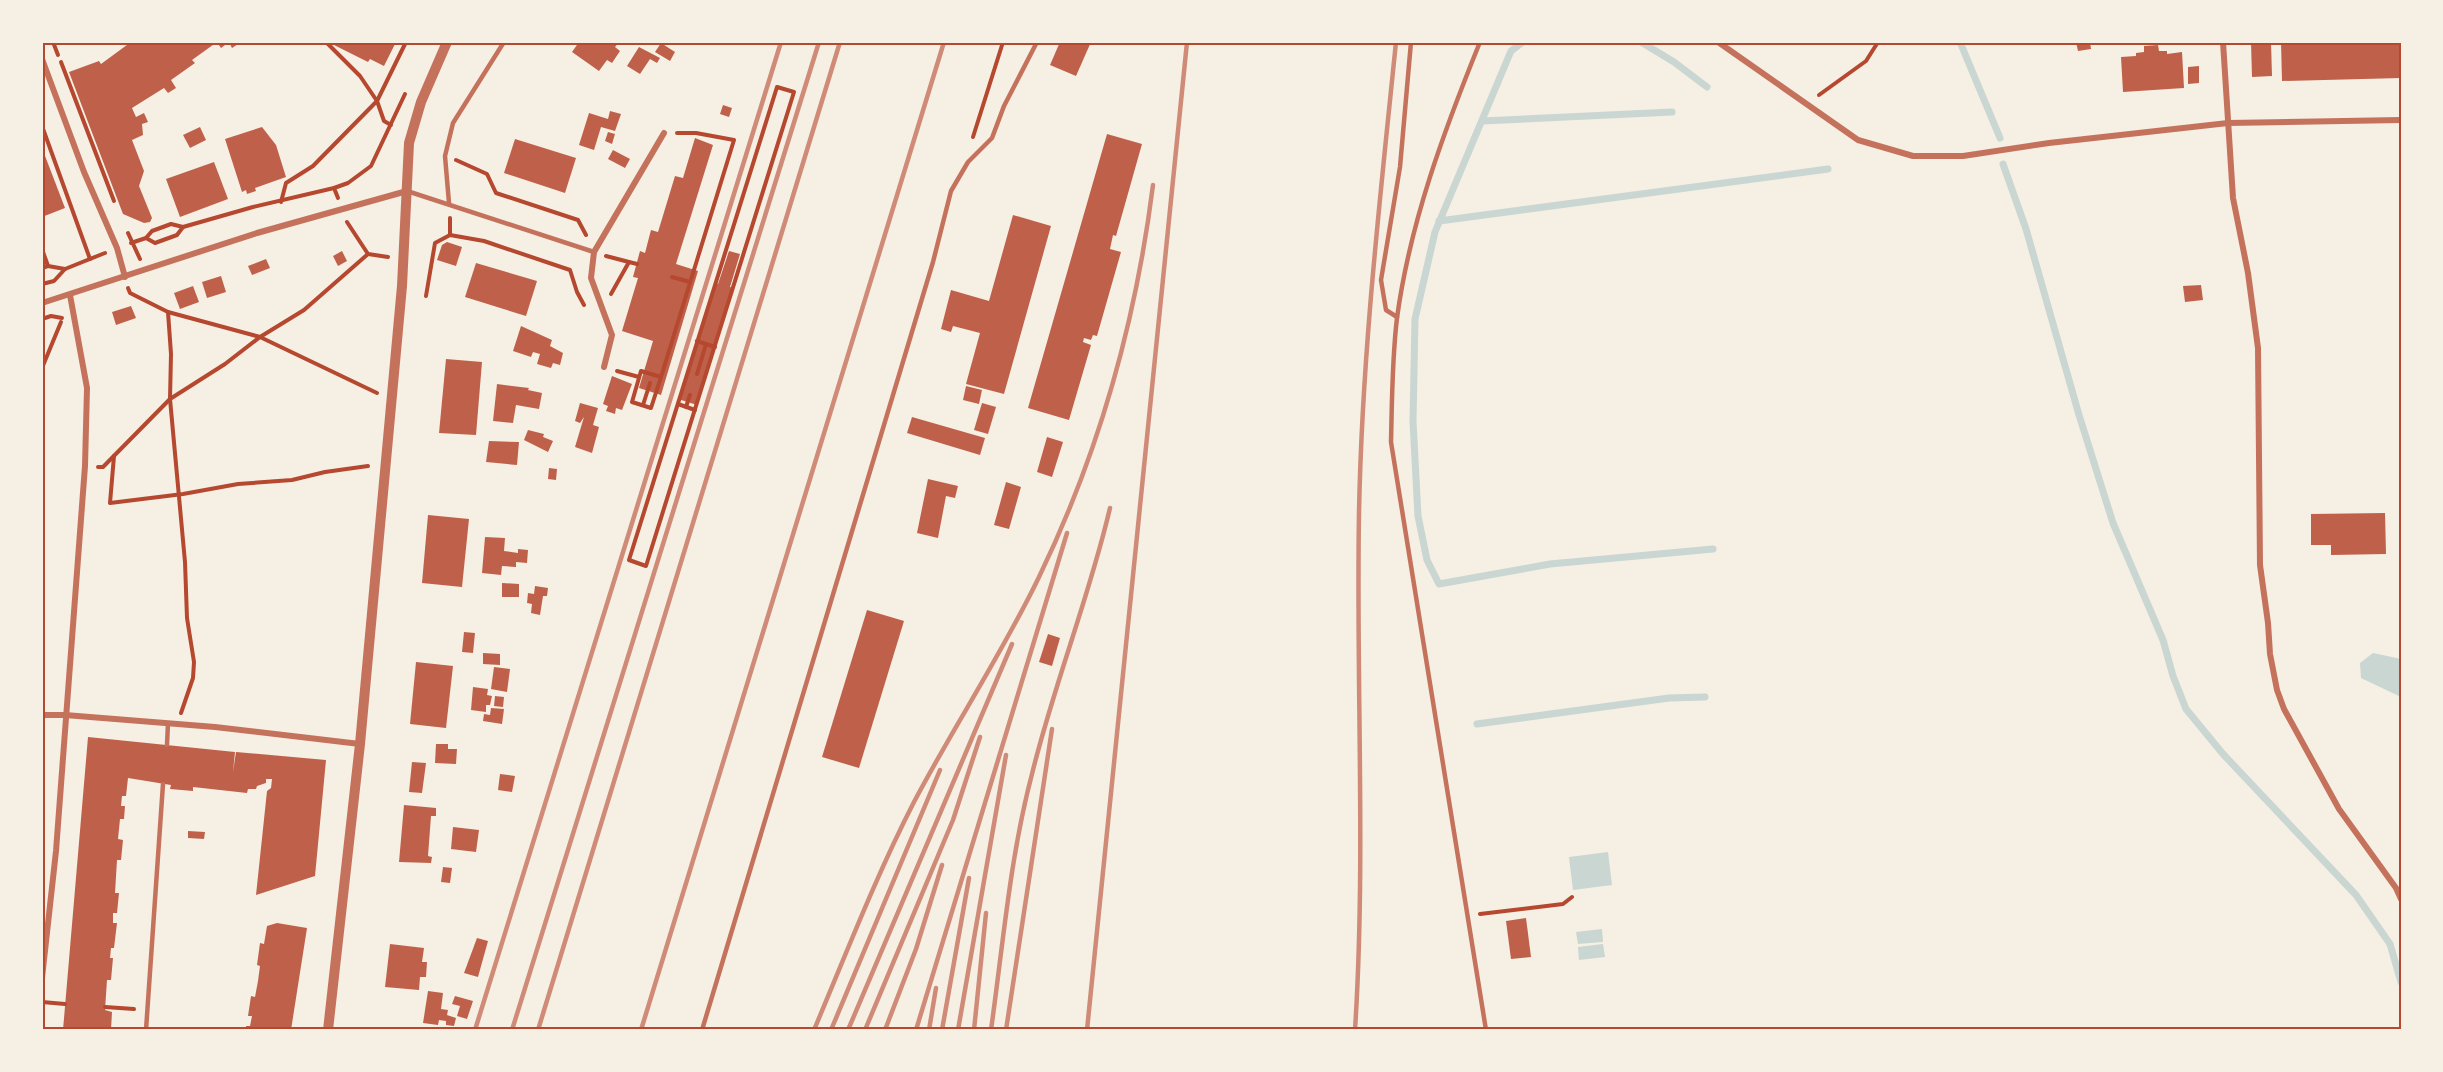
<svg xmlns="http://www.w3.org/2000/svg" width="2443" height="1072" font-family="Jost,sans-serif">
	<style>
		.water { fill: #c9d6d2 }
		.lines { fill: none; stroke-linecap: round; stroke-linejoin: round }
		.stream { stroke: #c9d6d2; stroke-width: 7 }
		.building { fill: #bf614a }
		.path { stroke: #b5482f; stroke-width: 4 }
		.service { stroke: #c5725c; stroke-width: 4.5 }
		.minor { stroke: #c5725c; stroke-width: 6 }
		.tertiary { stroke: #c5725c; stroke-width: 10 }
		.rail { stroke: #cf8b77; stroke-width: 4.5 }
		.neatline { fill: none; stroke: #b5482f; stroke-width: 2 }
	</style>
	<rect width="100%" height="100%" fill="#f6efe4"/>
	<!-- water -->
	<g class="water">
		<polygon points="2373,653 2401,659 2401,697 2361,678 2360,663"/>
		<polygon points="1608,852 1612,885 1573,890 1569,857"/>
		<polygon points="1602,929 1603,942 1578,944 1576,932"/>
		<polygon points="1603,944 1605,957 1579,960 1578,947"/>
	</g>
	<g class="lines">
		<!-- stream -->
		<g class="stream">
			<polyline points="1523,42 1511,51 1435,232 1415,319 1413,421 1418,516 1427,560 1439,584 1550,564 1713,549"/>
			<polyline points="1641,42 1674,62 1707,87"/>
			<polyline points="1960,42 2000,138"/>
			<polyline points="1482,121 1672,112"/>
			<polyline points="2003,164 2026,229 2079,415 2113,523 2163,640 2173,676 2186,709 2223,754 2356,895 2390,944 2401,982"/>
			<polyline points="1439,221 1828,169"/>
			<polyline points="1477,724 1669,698 1705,697"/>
		</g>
	</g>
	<!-- building -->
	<g class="building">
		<polygon points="131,42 241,42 232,48 229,42 221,48 217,42 192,60 195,63 171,80 176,88 168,93 164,88 132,108 136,117 144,113 148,122 142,124 143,135 132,140 144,171 139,186 152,218 150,222 144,223 123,214 69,72 99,61 101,64"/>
		<polygon points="333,42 396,42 384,66 370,59 368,62 332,44"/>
		<polygon points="579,42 619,42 615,47 620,51 612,63 607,60 599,71 572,52"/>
		<polygon points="1060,42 1091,42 1076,76 1050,65"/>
		<polygon points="2076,42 2090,42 2091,49 2078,51"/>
		<polygon points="2251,42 2271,42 2272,76 2252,77"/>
		<polygon points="2281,42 2401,42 2401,78 2282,81"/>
		<polygon points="661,43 675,52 670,61 655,52"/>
		<polygon points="2158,45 2159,51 2167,51 2167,54 2182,52 2184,88 2123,92 2121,57 2136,56 2136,53 2144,52 2144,46"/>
		<polygon points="639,47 660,58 657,63 650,59 640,74 627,66"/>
		<polygon points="2199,66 2199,83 2188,84 2188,67"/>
		<polygon points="723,105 732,108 729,117 720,114"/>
		<polygon points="610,111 621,114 615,131 601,127 594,150 579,145 589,113 608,119"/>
		<polygon points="200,127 206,140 190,148 183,135"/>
		<polygon points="262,127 276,145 286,177 255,188 256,191 247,194 246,190 242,192 225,139"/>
		<polygon points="608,132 615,134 612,144 605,141"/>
		<polygon points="1107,134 1142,144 1116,236 1113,235 1110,249 1121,252 1097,336 1093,335 1091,340 1084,338 1083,342 1091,345 1069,420 1028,408"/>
		<polygon points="695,138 713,145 676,264 698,271 661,395 639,388 653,341 622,331 638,278 633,277 640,251 645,253 651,230 658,232 675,176 683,178"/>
		<polygon points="515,139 576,158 565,193 504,173"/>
		<polygon points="42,148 65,208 42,217"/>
		<polygon points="613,150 630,159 625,168 608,159"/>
		<polygon points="214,162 228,199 180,217 166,179"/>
		<polygon points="1013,215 1051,226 1004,394 966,384 980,333 953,326 951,332 941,329 951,290 989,301"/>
		<polygon points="447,242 462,247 456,266 437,260 442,245"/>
		<polygon points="342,251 347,261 338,266 333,256"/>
		<polygon points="729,251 740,254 730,287 734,288 697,405 678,399 715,283 718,284"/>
		<polygon points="266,259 270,268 252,275 248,266"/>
		<polygon points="476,263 537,281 526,316 465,297"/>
		<polygon points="221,276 226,292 207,298 202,282"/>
		<polygon points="2201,285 2203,300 2185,302 2183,286"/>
		<polygon points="193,286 199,302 180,309 174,293"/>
		<polygon points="131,306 136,318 116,325 112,312"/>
		<polygon points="521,326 552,340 550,346 563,353 560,365 553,363 551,368 537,364 540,354 533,352 531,357 513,351"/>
		<polygon points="446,359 482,362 476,435 439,433"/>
		<polygon points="612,376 632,384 622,410 616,408 615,414 606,411 608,406 603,404"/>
		<polygon points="497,384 529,388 528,390 542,393 539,409 516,405 513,423 493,421"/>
		<polygon points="966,386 982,390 979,404 963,400"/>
		<polygon points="580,403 598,408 593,425 599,427 592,453 575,447 584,417 580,423 575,421"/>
		<polygon points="982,403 996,407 988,434 974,430"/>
		<polygon points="912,417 985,438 980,455 907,433"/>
		<polygon points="528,430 544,434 543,437 553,441 548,452 524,440"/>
		<polygon points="1047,437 1063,442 1052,477 1037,472"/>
		<polygon points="489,441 519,442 517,465 486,462"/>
		<polygon points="549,468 557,469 556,480 548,479"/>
		<polygon points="928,479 958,486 955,498 946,496 938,538 917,533"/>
		<polygon points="1006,482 1021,487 1009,529 994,525"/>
		<polygon points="2385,513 2386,554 2331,555 2331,545 2311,545 2311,514"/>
		<polygon points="428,515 469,519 462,587 422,583"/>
		<polygon points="485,537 505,538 504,551 518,553 518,549 528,550 527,563 516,562 516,567 502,566 501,575 482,573"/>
		<polygon points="502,583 519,584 519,597 502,597"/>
		<polygon points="535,586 548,588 547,596 543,596 540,615 531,613 532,604 527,603 528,593 534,594"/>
		<polygon points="867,610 904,621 859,768 822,757"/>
		<polygon points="464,632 475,633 473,653 462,652"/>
		<polygon points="1048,634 1060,638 1052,666 1039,662"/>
		<polygon points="483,653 500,654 500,665 483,664"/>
		<polygon points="416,662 453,666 446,728 410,724"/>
		<polygon points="494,667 510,669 507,692 491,689"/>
		<polygon points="473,687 488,689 487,695 492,696 490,705 486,705 486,712 471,710"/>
		<polygon points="495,696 504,697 503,707 494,706"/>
		<polygon points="491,708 504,709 502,724 483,721 484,714 490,715"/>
		<polygon points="88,737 235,752 233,772 236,752 326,760 315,876 256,895 267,791 271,788 272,779 266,779 266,783 257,786 256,789 248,789 247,793 193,787 193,791 170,789 171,785 128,778 126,796 122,796 121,806 125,806 124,819 120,819 118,839 123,840 121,860 117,860 115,893 119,893 117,913 113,913 113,923 117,923 114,948 111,948 110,958 113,958 111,980 107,980 105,1010 112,1012 111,1030 63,1030"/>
		<polygon points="436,744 448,744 448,749 457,749 456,764 435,763"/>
		<polygon points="412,762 426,763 422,793 409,792"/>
		<polygon points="500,774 515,776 512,792 498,790"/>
		<polygon points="404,805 436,808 436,816 431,816 428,856 432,857 431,863 399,862"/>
		<polygon points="453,827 479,830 476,852 451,849"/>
		<polygon points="188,831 205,832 204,839 188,838"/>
		<polygon points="443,867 452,868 450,883 441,882"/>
		<polygon points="1526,918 1531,957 1511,959 1506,921"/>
		<polygon points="277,923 307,928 291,1030 246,1030 246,1026 250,1026 252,1016 248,1016 251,996 255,997 258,981 260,966 257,965 260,943 264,944 267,926"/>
		<polygon points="477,938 488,941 478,977 464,973"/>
		<polygon points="390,944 424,948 422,962 427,962 426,977 420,977 419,990 385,987"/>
		<polygon points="428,991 443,993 441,1009 448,1010 447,1015 456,1018 454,1026 446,1025 446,1021 439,1020 438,1025 423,1023"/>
		<polygon points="455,996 473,1001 467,1019 457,1016 460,1006 452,1004"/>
	</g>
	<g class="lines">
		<!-- path -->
		<g class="path">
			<polyline points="53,42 58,55"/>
			<polyline points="326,42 360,76 377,101 384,121 391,125"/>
			<polyline points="61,62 114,201"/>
			<polygon points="777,87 794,92 646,566 629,560"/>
			<polyline points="1819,95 1866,61 1878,42"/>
			<polyline points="42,126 90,259"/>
			<polyline points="973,137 1003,42"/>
			<polyline points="456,160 487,174 496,193 578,220 586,235"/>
			<polyline points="338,198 334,188 348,183 371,166 405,94"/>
			<polyline points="281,202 286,183 313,166 377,101 406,42"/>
			<polyline points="450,218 450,235"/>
			<polyline points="347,222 368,254 388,257"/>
			<polyline points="128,233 140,259"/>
			<polyline points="146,238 155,243 177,235 183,227 253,207 334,188"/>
			<polyline points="131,243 146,238 152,231 171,224 183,227"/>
			<polyline points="42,249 48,266"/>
			<polyline points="606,256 629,262"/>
			<polyline points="42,268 48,266 65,269"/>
			<polyline points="672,277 690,282"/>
			<polyline points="42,284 54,281 65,269 105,253"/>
			<polyline points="128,288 130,293 168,312"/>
			<polyline points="611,294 629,262 637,264"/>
			<polyline points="426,296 435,243 450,235 484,241 570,270 577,292 584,305"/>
			<polyline points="42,319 51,316 62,318"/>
			<polyline points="697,341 715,347"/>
			<polyline points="42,368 61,322"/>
			<polyline points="617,371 639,377"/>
			<polyline points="697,374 706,344"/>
			<polyline points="661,377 641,371 632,402 651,408 661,377 734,140 696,133 677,133"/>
			<polyline points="678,404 695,410"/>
			<polyline points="643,405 650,383"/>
			<polyline points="686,407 690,395"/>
			<polyline points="114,456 110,503 183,494 238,484 292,480 325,472 368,466"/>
			<polyline points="98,467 103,467 170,399 171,354 168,312 260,337 377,393"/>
			<polyline points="181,713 193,678 194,662 187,618 185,562 170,399 225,364 260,337 304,310 368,254"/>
			<polyline points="1480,914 1563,904 1572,897"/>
			<polyline points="42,1002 65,1004"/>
			<polyline points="105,1007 134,1009"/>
		</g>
		<!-- service -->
		<g class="service">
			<path d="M 1480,42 C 1444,131 1410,222 1397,318 C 1392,359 1392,401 1391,442 L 1486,1030"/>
			<polyline points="407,191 594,252"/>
			<polyline points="449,203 445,156 453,123 504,42"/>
			<polyline points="1397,317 1386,310 1381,280 1400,167 1411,42"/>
			<polyline points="167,745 168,723"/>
			<polyline points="146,1030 163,784"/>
			<polyline points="702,1030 933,262 951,191 968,162 992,138 1004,106 1037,42"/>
		</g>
		<!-- minor -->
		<g class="minor">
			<polyline points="1718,42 1858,140 1913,156 1963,156 2049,143 2228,123 2401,120"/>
			<polyline points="2223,42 2233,198 2248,273 2258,348 2260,565 2268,623 2270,654 2277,690 2284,709 2339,809 2396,888 2401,899"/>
			<polyline points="42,59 84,172 117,248 125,277"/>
			<polyline points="42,303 257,233 407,191"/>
			<polyline points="604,367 612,335 591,278 594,252 664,133"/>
			<polyline points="42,715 65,715 215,727 360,744"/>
			<polyline points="42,978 56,851 85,466 87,388 70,295"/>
		</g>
		<!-- tertiary -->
		<polyline class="tertiary" points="328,1030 360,744 402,286 409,143 421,102 447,42"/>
		<!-- rail -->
		<g class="rail">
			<polyline points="475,1030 781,42"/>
			<polyline points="512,1030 819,42"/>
			<polyline points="538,1030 840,42"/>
			<polyline points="641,1030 944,42"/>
			<path d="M 814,1030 C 846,954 876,876 914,802 C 954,726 1002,654 1039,577 C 1098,455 1136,320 1153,185"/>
			<polyline points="831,1030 940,770"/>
			<polyline points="848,1030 1012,644"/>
			<polyline points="865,1030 953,820 980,737"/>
			<polyline points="885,1030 916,949 942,865"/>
			<polyline points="916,1030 1067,533"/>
			<polyline points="929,1030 936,988"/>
			<polyline points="942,1030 969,878"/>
			<polyline points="958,1030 1006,755"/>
			<polyline points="974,1030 986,913"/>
			<path d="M 991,1030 C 1003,945 1010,857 1032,774 C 1054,684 1089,598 1110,508"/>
			<polyline points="1006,1030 1052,729"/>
			<polyline points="1087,1030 1187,42"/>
			<path d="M 1355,1030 C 1366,858 1356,685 1359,513 C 1362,355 1380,199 1396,42"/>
		</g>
	</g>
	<!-- border -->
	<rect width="2443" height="1072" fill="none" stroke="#f6efe4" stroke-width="87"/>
	<rect x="44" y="44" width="2356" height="984" class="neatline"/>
</svg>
